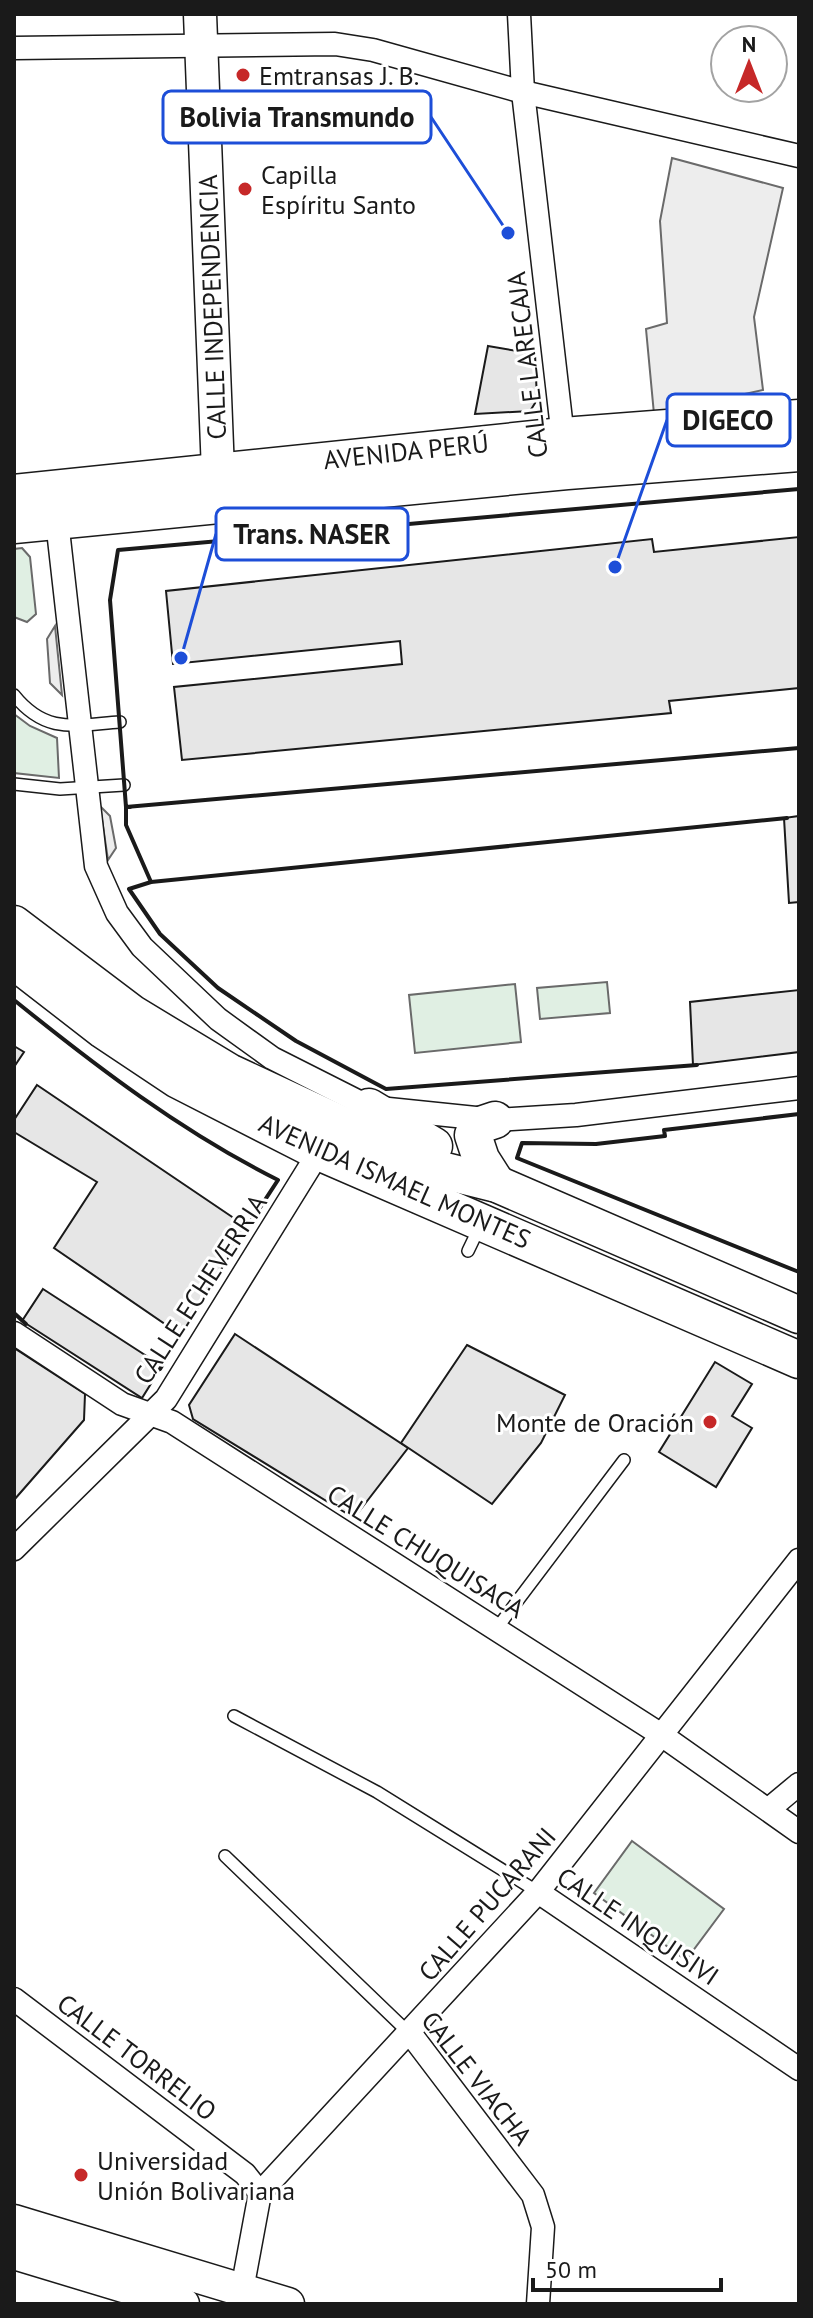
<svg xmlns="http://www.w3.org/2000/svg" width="813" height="2318" font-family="'PT Sans',sans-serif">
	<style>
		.green { fill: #e0efe3; stroke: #6a6a6a; stroke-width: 2 }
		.parking { fill: #ededed; stroke: #6a6a6a; stroke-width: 2 }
		.building { fill: #e6e6e6; stroke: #1a1a1a; stroke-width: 2 }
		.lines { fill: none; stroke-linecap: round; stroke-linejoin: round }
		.lane-casing { stroke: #1a1a1a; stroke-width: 14 }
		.street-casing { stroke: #1a1a1a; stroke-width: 25 }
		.secondary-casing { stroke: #1a1a1a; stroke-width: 35 }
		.primary-casing { stroke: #1a1a1a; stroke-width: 39 }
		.lane { stroke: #fff; stroke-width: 11 }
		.street { stroke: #fff; stroke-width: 22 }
		.secondary { stroke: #fff; stroke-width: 32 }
		.primary { stroke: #fff; stroke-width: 36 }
		.wall { stroke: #1a1a1a; stroke-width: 4 }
		.poi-dot { fill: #c62828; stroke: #fff; stroke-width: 3 }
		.labels { text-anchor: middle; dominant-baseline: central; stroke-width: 6; stroke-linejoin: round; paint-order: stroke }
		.poi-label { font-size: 26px; fill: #1a1a1a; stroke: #fff; text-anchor: start }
		.street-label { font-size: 26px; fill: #1a1a1a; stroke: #fff }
		.leader { fill: none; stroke: #1d4ed8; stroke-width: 3 }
		.callout-dot { fill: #1d4ed8; stroke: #fff; stroke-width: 3 }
		.callout { fill: #fff; stroke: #1d4ed8; stroke-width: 3 }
		.callout-label { font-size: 28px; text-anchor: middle; font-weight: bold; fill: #1a1a1a }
	</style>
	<rect width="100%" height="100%" fill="#fff"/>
	<!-- green -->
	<g class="green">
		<polygon points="22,548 30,557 36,614 27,622 14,617 14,549"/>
		<polygon points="14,714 30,726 57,738 59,778 14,773"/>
		<polygon points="607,982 610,1013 540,1019 537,988"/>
		<polygon points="515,984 521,1042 415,1053 409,995"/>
		<polygon points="632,1841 724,1909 686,1960 594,1893"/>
	</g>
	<!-- parking -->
	<g class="parking">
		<polygon points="672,158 783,188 754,317 763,390 654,414 646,329 667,323 660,221"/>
		<polygon points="55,626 62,695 50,683 47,639"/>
		<polygon points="100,806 110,816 116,848 108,860"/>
	</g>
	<!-- building -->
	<g class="building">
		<polygon points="488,346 535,354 537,400 530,411 475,414"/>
		<polygon points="799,537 799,688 669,701 671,713 182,760 174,687 402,664 400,641 173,664 166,591 652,539 654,552"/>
		<polygon points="799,816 799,902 789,903 784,818"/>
		<polygon points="799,990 799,1052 693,1065 690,1002"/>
		<polygon points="14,1046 24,1052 14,1067"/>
		<polygon points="37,1085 247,1227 181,1335 54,1248 97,1182 14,1132 14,1120"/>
		<polygon points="43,1289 162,1366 142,1398 22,1321"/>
		<polygon points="235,1334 408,1448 354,1518 193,1419 189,1405"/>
		<polygon points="467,1345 565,1395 541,1443 492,1504 401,1443"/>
		<polygon points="14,1348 85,1394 84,1420 14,1500"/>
		<polygon points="715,1362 752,1384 732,1416 752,1428 716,1487 659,1452"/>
	</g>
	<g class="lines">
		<defs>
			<g id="lane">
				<path d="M 14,695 C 46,735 76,725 120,722"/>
				<polyline points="14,784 60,789 124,785"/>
				<polyline points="468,1251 480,1226"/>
				<polyline points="497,1628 624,1460"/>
				<polyline points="234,1716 377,1792 538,1892"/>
				<polyline points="225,1856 409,2033"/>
			</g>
			<g id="street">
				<polyline points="519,14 523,92 564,446"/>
				<polyline points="14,48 335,44 373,50 523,92 799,156"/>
				<polyline points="57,521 96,866 117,913 142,947 218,1019 272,1058 369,1107 495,1120 576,1115 799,1088"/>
				<polyline points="14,1333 122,1404 172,1422 660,1734 799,1832"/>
				<polyline points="14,1549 166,1399 319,1152"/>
				<polyline points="769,1809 799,1784"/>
				<polyline points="538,1892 799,2069"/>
				<polyline points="14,1999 245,2174 260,2193"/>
				<polyline points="410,2033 533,2195 543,2227 538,2304"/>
				<polyline points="242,2290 260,2193 538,1892 799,1560"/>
			</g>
			<g id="secondary">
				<polyline points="200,14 219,497"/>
				<polyline points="14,2221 288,2304"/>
				<polyline points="14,2253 183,2304"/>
			</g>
			<g id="primary">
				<polyline points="14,493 563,436 799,418"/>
				<polyline points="14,525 567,471 799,453"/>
				<polyline points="14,924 133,1014 229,1072 437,1169 497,1184 799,1315"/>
				<polyline points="14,961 103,1030 178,1080 319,1152 799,1360"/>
				<polyline points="369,1107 434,1146"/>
				<polyline points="495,1120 477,1126 473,1135 481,1159 497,1184"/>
			</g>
		</defs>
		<!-- lane casing -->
		<use href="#lane" class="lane-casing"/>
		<!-- street casing -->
		<use href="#street" class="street-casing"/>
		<!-- secondary casing -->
		<use href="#secondary" class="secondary-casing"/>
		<!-- primary casing -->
		<use href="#primary" class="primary-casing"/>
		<!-- lane -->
		<use href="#lane" class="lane"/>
		<!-- street -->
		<use href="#street" class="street"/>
		<!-- secondary -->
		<use href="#secondary" class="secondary"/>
		<!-- primary -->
		<use href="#primary" class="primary"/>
		<!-- wall -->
		<g class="wall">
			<polyline points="799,489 118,550 110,600 126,807 799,748"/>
			<polyline points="130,807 126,807 126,825 151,882"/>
			<path d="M 14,1000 C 97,1067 182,1132 278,1180 L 246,1229"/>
			<polyline points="697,1065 386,1089 296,1041 218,988 160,934 129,889 151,882 787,818"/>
			<polyline points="799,1114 664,1130 665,1136 596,1144 522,1143 517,1158 799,1272"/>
			<polyline points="14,1313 26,1324"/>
			<polyline points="160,1369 183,1332"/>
		</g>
	</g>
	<!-- markers -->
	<g class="poi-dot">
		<circle cx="243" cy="75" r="8"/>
		<circle cx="245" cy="189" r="8"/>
		<circle cx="710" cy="1422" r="8"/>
		<circle cx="81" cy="2175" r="8"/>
	</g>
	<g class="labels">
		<!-- poi labels -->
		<g class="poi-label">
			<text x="259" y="75">Emtransas J. B.</text>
			<text x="261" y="174">Capilla<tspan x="261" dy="30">Espíritu Santo</tspan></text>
			<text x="694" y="1422" text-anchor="end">Monte de Oración</text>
			<text x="97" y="2160">Universidad<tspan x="97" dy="30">Unión Bolivariana</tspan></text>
		</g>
		<!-- street labels -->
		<g class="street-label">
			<text transform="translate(212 307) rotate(-92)">CALLE INDEPENDENCIA</text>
			<text transform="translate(527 365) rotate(-97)">CALLE LARECAJA</text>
			<text transform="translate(406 451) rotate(-6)">AVENIDA PERÚ</text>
			<text transform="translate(395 1181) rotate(24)">AVENIDA ISMAEL MONTES</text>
			<text transform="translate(200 1289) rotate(-57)">CALLE ECHEVERRIA</text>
			<text transform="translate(426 1551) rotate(32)">CALLE CHUQUISACA</text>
			<text transform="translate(487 1904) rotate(-49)">CALLE PUCARANI</text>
			<text transform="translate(638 1926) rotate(34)">CALLE INQUISIVI</text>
			<text transform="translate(137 2057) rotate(37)">CALLE TORRELIO</text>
			<text transform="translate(477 2078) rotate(52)">CALLE VIACHA</text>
		</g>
	</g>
	<!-- callouts -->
	<path class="leader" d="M508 233L431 117M615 567L667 420M181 658L216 534"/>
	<g class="callout-dot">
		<circle cx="508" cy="233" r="8"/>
		<circle cx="615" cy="567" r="8"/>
		<circle cx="181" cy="658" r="8"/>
	</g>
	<g class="callout">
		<rect x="163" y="91" width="268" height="52" rx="8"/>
		<rect x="667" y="394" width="123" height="52" rx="8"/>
		<rect x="216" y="508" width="192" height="52" rx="8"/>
	</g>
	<g class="callout-label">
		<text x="297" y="127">Bolivia Transmundo</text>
		<text x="728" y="430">DIGECO</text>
		<text x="312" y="544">Trans. NASER</text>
	</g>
	<!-- border -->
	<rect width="813" height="2318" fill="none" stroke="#1a1a1a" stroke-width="32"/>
	<!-- north arrow -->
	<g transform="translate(749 64)"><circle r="38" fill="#ffffff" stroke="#a3a3a3" stroke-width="2"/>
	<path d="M0-6L14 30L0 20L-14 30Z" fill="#c62828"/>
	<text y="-12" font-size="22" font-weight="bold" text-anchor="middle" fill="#1a1a1a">N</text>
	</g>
	<!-- scale -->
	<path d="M533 2278v12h188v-12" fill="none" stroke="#1a1a1a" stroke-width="4"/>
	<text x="545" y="2278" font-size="24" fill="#1a1a1a" stroke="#ffffff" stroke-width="6" paint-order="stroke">50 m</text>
</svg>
